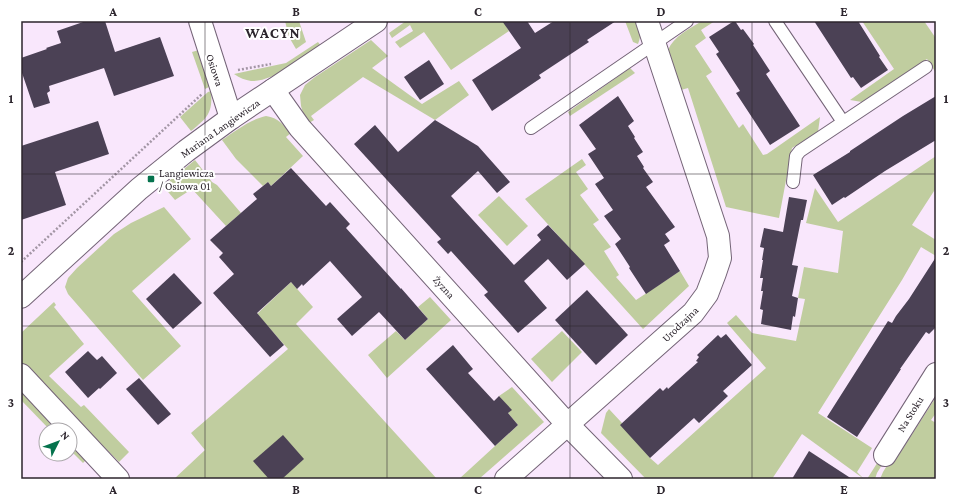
<svg xmlns="http://www.w3.org/2000/svg" width="957" height="500" font-family="'Crimson Pro',serif">
	<style>
		.green { fill: #c0cd9f }
		.building { fill: #4b4155 }
		.lines { fill: none; stroke-linecap: round; stroke-linejoin: round }
		.lane-casing { stroke: #746477; stroke-width: 14 }
		.street-casing { stroke: #746477; stroke-width: 24 }
		.path { stroke: #a396a5; stroke-width: 2.5; stroke-dasharray: 2 2; stroke-linecap: butt }
		.lane { stroke: #fff; stroke-width: 12 }
		.street { stroke: #fff; stroke-width: 22 }
		.grid { fill: none; stroke: #2c252d; stroke-width: 1; stroke-opacity: 0.55 }
		.poi-dot { fill: #05734d; stroke: #fff; stroke-width: 1.5 }
		.labels { text-anchor: middle; dominant-baseline: central; stroke-width: 4; stroke-linejoin: round; paint-order: stroke }
		.street-label { font-size: 11px; fill: #2c252d; stroke: #fff }
		.poi-label { font-size: 11px; fill: #2c252d; stroke: #fff; text-anchor: start }
		.district-label { font-size: 15px; font-weight: bold; letter-spacing: 1px; fill: #2c252d; stroke: #fff }
		.neatline { fill: none; stroke: #2c252d; stroke-width: 1.5 }
		.grid-label { font-size: 13px; text-anchor: middle; font-weight: bold; fill: #2c252d }
	</style>
	<rect width="100%" height="100%" fill="#f9e7fc"/>
	<!-- green -->
	<g class="green">
		<polygon points="285,21 299,21 306,42 296,49 289,37"/>
		<polygon points="406,21 513,21 506,26 509,31 451,70 424,32 400,48 395,42 413,31 410,25 392,38 389,33"/>
		<path d="M 625,21 L 637,21 C 640,30 642,34 638,44 L 633,42 Z"/>
		<path d="M 702,21 L 715,21 L 701,30 L 706,38 L 695,46 L 712,72 L 706,76 L 739,128 L 743,124 L 763,155 L 767,154 L 820,117 L 818,132 L 792,148 L 779,218 L 726,207 L 688,88 L 681,90 L 668,50 C 674,36 689,29 702,21 Z"/>
		<polygon points="862,21 924,21 935,37 936,36 936,73 927,59 862,102 850,100 894,69"/>
		<polygon points="371,40 388,56 372,68 422,104 459,81 469,95 435,120 363,77 311,116 314,120 309,123 303,113 301,106 300,95 305,85 315,77"/>
		<path d="M 318,42 L 321,46 C 303,58 273,82 251,81 C 245,80 240,78 234,74 L 286,63 Z"/>
		<polygon points="199,50 209,87 205,89 192,52"/>
		<polygon points="630,68 635,73 570,116 568,112"/>
		<path d="M 211,91 C 213,113 207,118 191,131 L 180,117 L 208,92 Z"/>
		<path d="M 266,116 C 279,118 282,124 291,133 L 286,137 L 303,156 L 271,186 L 268,182 L 263,186 L 236,159 L 222,140 C 235,131 251,119 266,116 Z"/>
		<polygon points="936,156 936,188 912,225 936,240 936,256 921,247 902,280 818,413 872,448 857,472 864,479 802,434 772,479 646,479 601,433 606,413 609,409 622,423 650,458 658,465 766,368 727,323 736,315 752,333 796,341 805,299 798,298 804,267 838,273 843,231 806,223 815,188 838,222"/>
		<polygon points="582,159 586,165 576,172 588,189 580,195 599,220 593,224 611,247 604,251 619,275 616,277 636,300 680,271 689,286 643,329 525,199"/>
		<polygon points="195,160 212,182 217,185 241,213 226,226 192,189 175,200 163,186"/>
		<polygon points="499,196 528,226 507,246 478,215"/>
		<polygon points="164,207 191,239 132,291 181,346 143,380 68,294 65,287 68,278 77,268 114,234 131,223"/>
		<polygon points="291,282 313,307 296,324 437,479 174,479 205,450 191,433 288,349 257,314"/>
		<polygon points="430,297 451,320 387,378 368,355 396,331 405,340 428,319 418,307"/>
		<polygon points="54,302 56,305 54,307 84,344 49,376 81,407 84,405 129,452 119,462 21,362 21,333"/>
		<polygon points="562,331 582,352 552,382 531,359"/>
		<polygon points="512,387 544,422 479,479 459,479 518,425 508,413 511,410 499,396"/>
		<polygon points="21,391 59,430 50,430 21,400"/>
		<polygon points="936,397 936,413 931,420 936,423 936,479 880,479 883,472 891,459 895,461"/>
		<polygon points="70,442 87,459 83,463 70,450"/>
		<polygon points="881,457 885,460 877,473 875,479 867,479"/>
	</g>
	<!-- building -->
	<g class="building">
		<polygon points="86,21 105,21 115,52 160,37 174,76 114,96 104,68 49,86 50,91 47,93 50,103 34,108 21,70 21,58 47,49 46,48 61,43 57,31"/>
		<polygon points="502,21 527,21 535,33 554,21 616,21 587,40 589,42 539,75 541,78 492,111 472,80 521,48"/>
		<polygon points="734,21 735,21 741,30 743,29 754,44 753,45 770,71 766,74 800,126 770,145 736,93 740,91 716,54 719,52 709,37"/>
		<polygon points="814,21 858,21 880,56 879,57 888,70 861,88 853,77 851,78"/>
		<polygon points="429,60 444,84 420,100 404,77"/>
		<polygon points="618,96 634,121 628,126 635,137 634,138 643,152 637,156 644,167 643,168 653,182 646,187 675,227 665,234 670,241 664,245 680,271 646,294 629,268 630,267 615,244 621,239 604,216 613,210 595,184 604,178 588,154 596,149 579,125"/>
		<polygon points="936,96 936,140 885,171 845,198 844,197 832,205 813,175 850,152 850,151 903,116"/>
		<polygon points="435,120 478,146 510,182 497,193 478,171 451,196 514,265 541,240 537,235 548,225 585,264 567,280 548,259 524,281 547,308 518,333 484,295 488,292 451,251 448,254 437,242 441,239 354,144 375,125 398,152"/>
		<polygon points="98,121 109,154 55,172 66,205 21,220 21,146"/>
		<polygon points="291,168 326,206 330,202 350,224 346,228 401,289 401,288 428,319 405,340 379,312 352,336 337,319 362,297 330,261 303,286 302,284 297,289 291,282 257,313 284,345 270,357 213,293 234,274 219,257 223,253 210,240 257,199 253,194 268,182 271,186"/>
		<polygon points="789,197 807,200 803,220 801,220 792,265 798,266 792,296 798,298 795,317 793,316 791,330 761,324 763,310 760,309 763,291 761,291 763,278 760,278 763,260 762,260 764,248 760,247 764,228 783,232"/>
		<polygon points="936,257 936,327 929,334 926,332 900,369 901,369 857,437 827,417 888,321 892,323 896,316 909,299"/>
		<polygon points="174,273 202,303 173,329 146,299"/>
		<polygon points="587,290 628,335 596,365 555,320"/>
		<polygon points="726,334 752,365 723,391 728,396 699,423 694,418 650,458 620,425 660,388 663,391 667,387 668,389 698,362 696,361 699,357 697,355 718,335 721,338"/>
		<polygon points="453,345 473,369 468,373 494,401 499,396 512,410 508,413 518,425 495,446 426,369"/>
		<polygon points="88,351 97,360 102,356 117,373 100,389 99,388 88,398 65,372"/>
		<polygon points="139,378 171,414 158,425 126,389"/>
		<polygon points="283,435 304,459 282,479 269,479 253,461"/>
		<polygon points="809,451 852,479 792,479"/>
	</g>
	<g class="lines">
		<defs>
			<g id="lane">
				<polyline points="775,21 843,122"/>
				<polyline points="531,128 687,21"/>
				<polyline points="793,182 796,156 800,151 926,67"/>
			</g>
			<g id="street">
				<polyline points="200,21 231,118"/>
				<polyline points="273,90 300,128 568,425 621,479"/>
				<polyline points="21,297 139,189 186,151 231,118 376,21"/>
				<polyline points="21,375 118,479"/>
				<polyline points="885,455 936,374"/>
				<polyline points="506,479 693,313 707,294 715,273 720,258 718,236 647,21"/>
			</g>
		</defs>
		<!-- lane casing -->
		<use href="#lane" class="lane-casing"/>
		<!-- street casing -->
		<use href="#street" class="street-casing"/>
		<!-- path -->
		<g class="path">
			<polyline points="238,70 271,64"/>
			<polyline points="21,262 202,94"/>
		</g>
		<!-- lane -->
		<use href="#lane" class="lane"/>
		<!-- street -->
		<use href="#street" class="street"/>
	</g>
	<!-- grid -->
	<path class="grid" d="M 205,21 L 205,479M 387,21 L 387,479M 570,21 L 570,479M 752,21 L 752,479M 21,174 L 936,174M 21,326 L 936,326"/>
	<!-- markers -->
	<rect class="poi-dot" x="147" y="175" width="8" height="8" rx="2"/>
	<g class="labels">
		<!-- street labels -->
		<g class="street-label">
			<text transform="translate(215 70) rotate(72)">Osiowa</text>
			<text transform="translate(220 128) rotate(-35)">Mariana Langiewicza</text>
			<text transform="translate(444 287) rotate(48)">Żyzna</text>
			<text transform="translate(680 324) rotate(-44)">Urodzajna</text>
			<text transform="translate(910 414) rotate(-58)">Na Stoku</text>
		</g>
		<!-- poi labels -->
		<g class="poi-label">
			<text x="159" y="173">Langiewicza<tspan x="159" dy="13">/ Osiowa 01</tspan></text>
		</g>
		<!-- district labels -->
		<g class="district-label">
			<text x="273" y="33">WACYN</text>
		</g>
	</g>
	<!-- border -->
	<rect width="957" height="500" fill="none" stroke="#ffffff" stroke-width="44"/>
	<!-- north arrow -->
	<g transform="translate(58 442) rotate(48)"><circle r="19" fill="#ffffff" stroke="#aba8ab"/>
	<path d="M0-3L7 15L0 10L-7 15Z" fill="#05734d"/>
	<text y="-6" font-size="11" font-weight="bold" text-anchor="middle" fill="#2c252d">N</text>
	</g>
	<rect x="22" y="22" width="913" height="456" class="neatline"/>
	<g class="grid-label">
		<text x="113" y="16">A</text>
		<text x="296" y="16">B</text>
		<text x="478" y="16">C</text>
		<text x="661" y="16">D</text>
		<text x="844" y="16">E</text>
		<text x="11" y="103">1</text>
		<text x="946" y="103">1</text>
		<text x="11" y="255">2</text>
		<text x="946" y="255">2</text>
		<text x="11" y="407">3</text>
		<text x="946" y="407">3</text>
		<text x="113" y="494">A</text>
		<text x="296" y="494">B</text>
		<text x="478" y="494">C</text>
		<text x="661" y="494">D</text>
		<text x="844" y="494">E</text>
	</g>
</svg>
